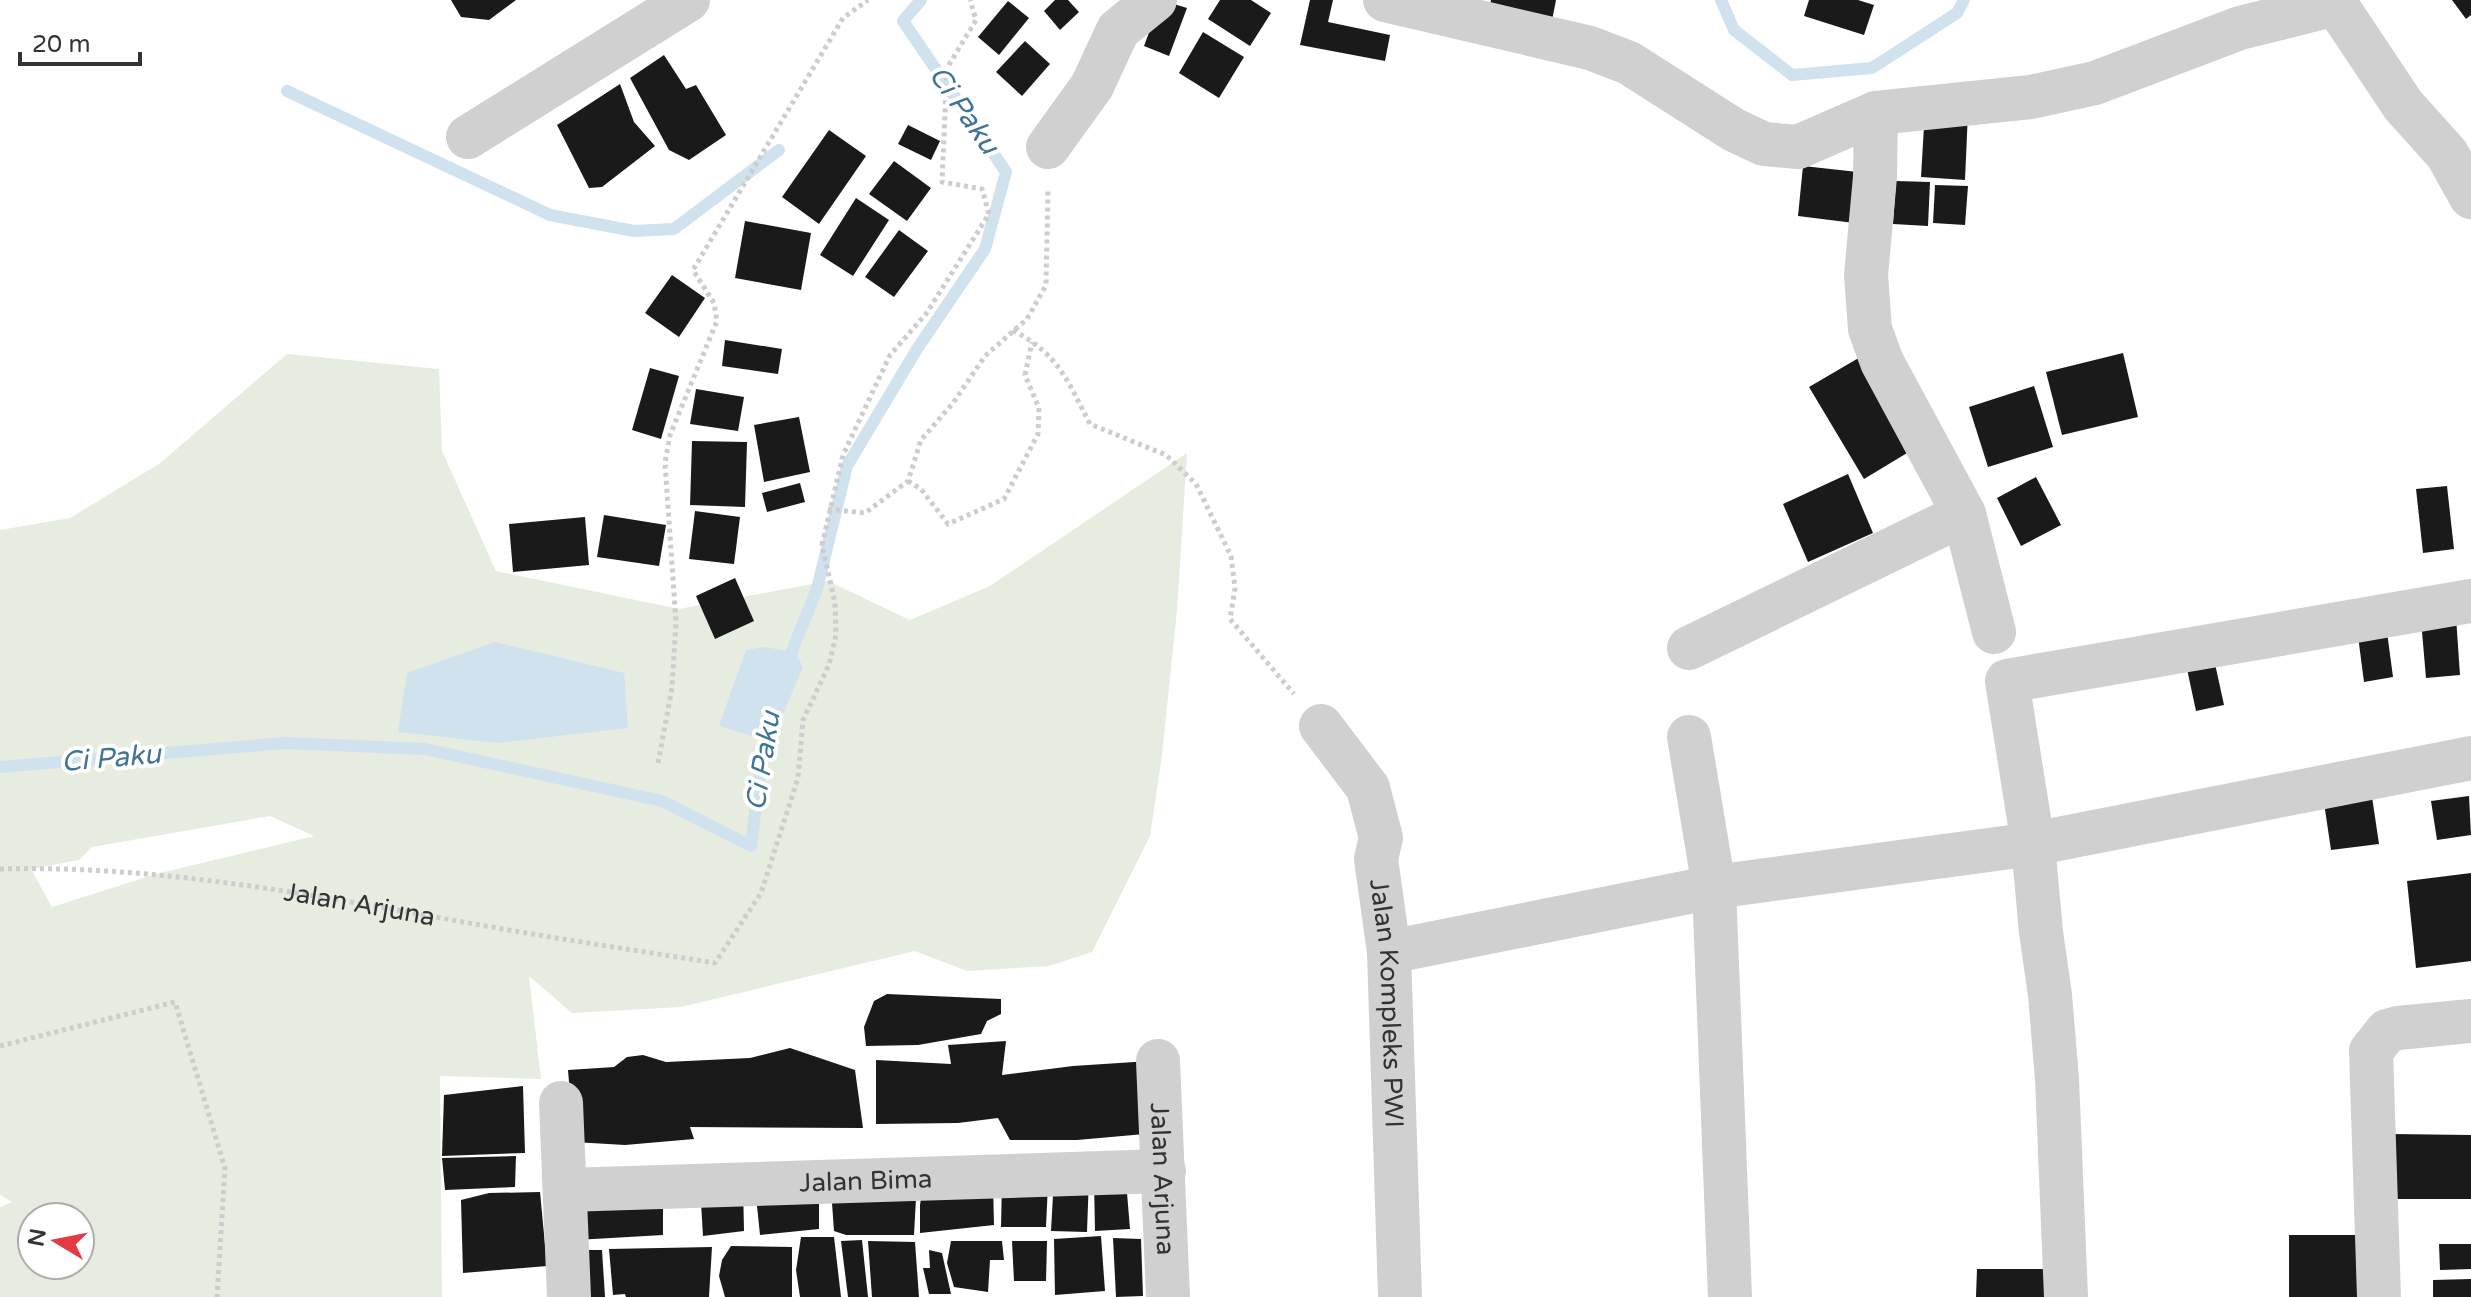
<svg xmlns="http://www.w3.org/2000/svg" width="2471" height="1297" font-family="'Varela Round',sans-serif">
	<style>
		.green { fill: #e6ecdf; fill-rule: evenodd }
		.water { fill: #cfe2ee }
		.lines { fill: none; stroke-linecap: round; stroke-linejoin: round }
		.stream { stroke: #cfe2ee; stroke-width: 12 }
		.building { fill: #1a1a1a }
		.path { stroke: #cdcdcd; stroke-width: 5; stroke-dasharray: 4 4; stroke-linecap: butt }
		.street { stroke: #d0d0d0; stroke-width: 44 }
		.labels { text-anchor: middle; dominant-baseline: central; stroke-width: 8; stroke-linejoin: round; paint-order: stroke }
		.street-label { font-size: 26px; fill: #333; stroke: #fff }
		.water-label { font-size: 28px; font-style: italic; fill: #3f7597; stroke: #fff }
	</style>
	<rect width="100%" height="100%" fill="#fff"/>
	<!-- green -->
	<path class="green" d="M 287,354 L 439,369 L 442,451 L 496,571 L 679,609 L 828,581 L 910,620 L 990,586 L 1187,453 L 1177,610 L 1162,755 L 1150,836 L 1092,952 L 1049,966 L 967,971 L 915,951 L 681,1007 L 572,1013 L 529,976 L 541,1079 L 440,1076 L 442,1297 L 0,1297 L 0,1207 L 12,1202 L 0,1195 L 0,530 L 70,518 L 159,464 ZM 270,816 L 314,836 L 156,874 L 52,907 L 31,869 L 79,860 L 92,847 ZM 32,1217 L 80,1217 L 80,1265 L 32,1265 Z"/>
	<!-- water -->
	<g class="water">
		<polygon points="495,642 624,673 628,728 498,743 398,732 407,673"/>
		<polygon points="764,647 795,652 803,667 771,742 719,726 746,650"/>
	</g>
	<g class="lines">
		<!-- stream -->
		<g class="stream">
			<polyline points="1721,0 1734,30 1792,75 1872,68 1957,13 1964,0"/>
			<polyline points="287,91 550,215 634,231 674,229 779,150"/>
			<polyline points="786,666 817,589 847,466 917,349 985,249 1006,172 903,21 921,0"/>
			<polyline points="0,767 285,743 425,749 662,801 751,846 766,724"/>
		</g>
	</g>
	<!-- building -->
	<g class="building">
		<polygon points="451,0 516,0 489,20 461,17"/>
		<polygon points="1055,0 1068,0 1079,12 1060,30 1044,11"/>
		<polygon points="1161,0 1187,8 1169,56 1144,46"/>
		<polygon points="1220,0 1251,0 1271,13 1250,46 1208,19"/>
		<polygon points="1310,0 1333,0 1328,22 1390,35 1385,61 1300,45"/>
		<polygon points="1491,0 1556,0 1549,36 1486,23"/>
		<polygon points="1809,0 1858,0 1874,5 1864,35 1804,16"/>
		<polygon points="2452,0 2471,0 2471,15 2466,19"/>
		<polygon points="1008,1 1029,18 999,55 978,37"/>
		<polygon points="1203,32 1244,57 1219,98 1179,73"/>
		<polygon points="1025,41 1050,64 1022,96 996,72"/>
		<polygon points="664,55 686,89 696,85 726,135 689,160 669,150 630,78"/>
		<polygon points="620,84 634,122 655,146 602,187 589,188 557,125"/>
		<polygon points="1925,109 1968,112 1965,180 1921,177"/>
		<polygon points="908,125 940,141 931,160 898,144"/>
		<polygon points="829,130 866,156 819,224 782,197"/>
		<polygon points="894,161 931,188 907,221 869,194"/>
		<polygon points="1803,166 1867,173 1862,224 1798,216"/>
		<polygon points="1896,181 1930,182 1928,226 1893,224"/>
		<polygon points="1935,185 1968,186 1965,225 1933,223"/>
		<polygon points="856,198 889,220 853,276 820,255"/>
		<polygon points="745,221 811,233 801,290 735,278"/>
		<polygon points="899,230 928,251 894,297 865,277"/>
		<polygon points="672,275 705,298 679,337 645,313"/>
		<polygon points="725,340 782,349 778,374 722,366"/>
		<polygon points="2123,353 2138,417 2062,435 2046,372"/>
		<polygon points="1862,356 1917,447 1864,479 1809,387"/>
		<polygon points="650,368 679,376 661,439 632,430"/>
		<polygon points="2034,386 2053,447 1988,467 1969,407"/>
		<polygon points="696,389 744,397 738,431 690,424"/>
		<polygon points="799,417 810,472 764,482 754,425"/>
		<polygon points="692,441 747,442 745,507 690,505"/>
		<polygon points="1848,474 1873,533 1808,562 1783,504"/>
		<polygon points="2036,477 2061,525 2021,546 1997,498"/>
		<polygon points="800,483 805,502 767,512 762,493"/>
		<polygon points="2447,486 2454,549 2423,553 2416,489"/>
		<polygon points="695,511 740,517 734,564 689,559"/>
		<polygon points="604,515 666,525 659,566 597,557"/>
		<polygon points="585,517 589,565 513,572 509,524"/>
		<polygon points="735,578 754,621 715,639 696,596"/>
		<polygon points="2456,617 2460,675 2426,678 2421,620"/>
		<polygon points="2387,632 2393,677 2364,682 2358,636"/>
		<polygon points="2212,650 2224,705 2196,711 2184,655"/>
		<polygon points="2371,790 2379,844 2331,850 2323,796"/>
		<polygon points="2469,796 2471,835 2437,840 2431,801"/>
		<polygon points="2471,873 2471,961 2416,968 2407,881"/>
		<polygon points="887,994 1001,999 1001,1014 987,1021 981,1034 918,1045 866,1046 864,1027 874,1001"/>
		<polygon points="1006,1041 1002,1075 1073,1066 1150,1061 1156,1133 1077,1140 1010,1140 998,1118 958,1123 876,1124 876,1060 951,1064 948,1045"/>
		<polygon points="790,1048 855,1070 863,1128 690,1127 694,1139 625,1145 574,1142 568,1070 614,1067 627,1057 643,1055 666,1062 750,1058"/>
		<polygon points="523,1086 525,1153 442,1156 444,1095"/>
		<polygon points="2392,1134 2471,1135 2471,1199 2391,1199"/>
		<polygon points="516,1156 515,1187 445,1190 442,1158"/>
		<polygon points="1054,1177 1089,1177 1087,1232 1051,1231"/>
		<polygon points="917,1180 914,1235 846,1235 834,1231 831,1189"/>
		<polygon points="1094,1181 1126,1181 1130,1229 1095,1231"/>
		<polygon points="993,1183 994,1225 920,1233 920,1205 923,1184"/>
		<polygon points="1002,1183 1048,1184 1046,1227 1001,1227"/>
		<polygon points="743,1185 744,1231 703,1236 700,1186"/>
		<polygon points="654,1190 663,1209 663,1235 576,1240 573,1195"/>
		<polygon points="540,1192 547,1266 463,1273 461,1200 489,1193"/>
		<polygon points="819,1194 819,1229 760,1235 756,1196"/>
		<polygon points="2289,1235 2359,1235 2358,1297 2289,1297"/>
		<polygon points="1101,1236 1105,1291 1055,1295 1054,1239"/>
		<polygon points="801,1237 834,1237 841,1297 800,1297 796,1270"/>
		<polygon points="1113,1238 1141,1239 1143,1296 1116,1297"/>
		<polygon points="862,1240 868,1297 848,1297 841,1241"/>
		<polygon points="868,1241 915,1242 919,1297 872,1297"/>
		<polygon points="951,1241 1002,1241 1004,1260 990,1260 988,1292 954,1287 947,1263"/>
		<polygon points="1012,1241 1047,1241 1046,1281 1014,1281"/>
		<polygon points="2439,1244 2471,1244 2471,1269 2440,1270"/>
		<polygon points="731,1246 792,1247 792,1297 725,1297 719,1276 722,1260"/>
		<polygon points="712,1247 709,1297 626,1297 625,1294 613,1295 609,1249"/>
		<polygon points="582,1250 602,1250 605,1297 583,1297"/>
		<polygon points="929,1250 942,1253 951,1294 929,1294 923,1268 930,1268"/>
		<polygon points="1977,1269 2046,1269 2046,1297 1976,1297"/>
		<polygon points="2471,1279 2471,1297 2433,1297 2433,1280"/>
	</g>
	<g class="lines">
		<!-- path -->
		<g class="path">
			<path d="M 1013,330 C 1060,356 1067,380 1090,424 L 1166,455 L 1196,484 L 1231,556 L 1235,588 L 1230,619 L 1294,694"/>
			<polyline points="908,481 921,489 948,524 1004,499 1038,434 1039,408 1025,375 1032,342"/>
			<polyline points="828,509 865,513 908,481 921,440 953,403 985,356 1027,319 1046,285 1048,188"/>
			<polyline points="658,763 672,688 676,622 665,463 670,435 717,321 714,303 693,270 843,18 868,0"/>
			<path id="s1" d="M 0,869 C 152,865 303,893 452,920 C 539,936 627,949 715,963 L 761,893 L 798,778 L 803,720 L 829,665 L 836,635 L 835,603 L 822,545 L 843,455 L 890,355 L 926,314 L 989,214 L 982,189 L 942,182 L 947,68 L 976,20 L 970,0"/>
			<polyline points="0,1046 175,1002 225,1168 217,1297"/>
		</g>
		<!-- street -->
		<g class="street">
			<polyline points="1385,0 1590,48 1629,63 1734,130 1764,144 1798,147 1876,113 2031,97 2095,83 2240,28 2336,4"/>
			<polyline points="2333,0 2403,105 2447,154 2471,197"/>
			<polyline points="1876,113 1875,177 1866,275 1870,329 1882,362 1964,514 1994,632"/>
			<polyline points="468,137 688,0"/>
			<polyline points="1048,147 1092,86 1118,30 1155,0"/>
			<polyline points="1689,648 1964,514"/>
			<path id="s2" d="M 1321,726 L 1368,788 L 1381,838 L 1376,859 L 1389,952 L 1400,1297"/>
			<polyline points="1689,737 1714,887 1730,1297"/>
			<polyline points="1389,952 1714,887 2033,844 2471,758"/>
			<path id="s3" d="M 1158,1061 L 1168,1297"/>
			<polyline points="561,1103 569,1297"/>
			<path id="s4" d="M 566,1190 L 1164,1171"/>
			<polyline points="2066,1297 2057,1079 2050,995 2041,932 2033,844 2007,681 2471,601"/>
			<polyline points="2379,1297 2371,1051 2387,1031 2398,1028 2471,1021"/>
		</g>
	</g>
	<g class="labels">
		<!-- street labels -->
		<g class="street-label">
			<text stroke="none"><textPath href="#s1" startOffset="362">Jalan Arjuna</textPath></text>
			<text stroke="none"><textPath href="#s2" startOffset="296">Jalan Kompleks PWI</textPath></text>
			<text stroke="none"><textPath href="#s3" startOffset="118">Jalan Arjuna</textPath></text>
			<text stroke="none"><textPath href="#s4" startOffset="300">Jalan Bima</textPath></text>
		</g>
		<!-- water labels -->
		<g class="water-label">
			<text transform="translate(964 110) rotate(55)">Ci Paku</text>
			<text transform="translate(111 758) rotate(-5)">Ci Paku</text>
			<text transform="translate(763 761) rotate(-81)">Ci Paku</text>
		</g>
	</g>
	<!-- north arrow -->
	<g transform="translate(56 1241) rotate(280)"><circle r="38" fill="#ffffff" stroke="#adadad" stroke-width="2"/>
	<path d="M0-6L14 30L0 20L-14 30Z" fill="#e63946"/>
	<text y="-12" font-size="22" font-weight="bold" text-anchor="middle" fill="#333333">N</text>
	</g>
	<!-- scale -->
	<path d="M20 52v12h120v-12" fill="none" stroke="#333333" stroke-width="4"/>
	<text x="32" y="52" font-size="24" fill="#333333" stroke="#ffffff" stroke-width="6" paint-order="stroke">20 m</text>
</svg>
